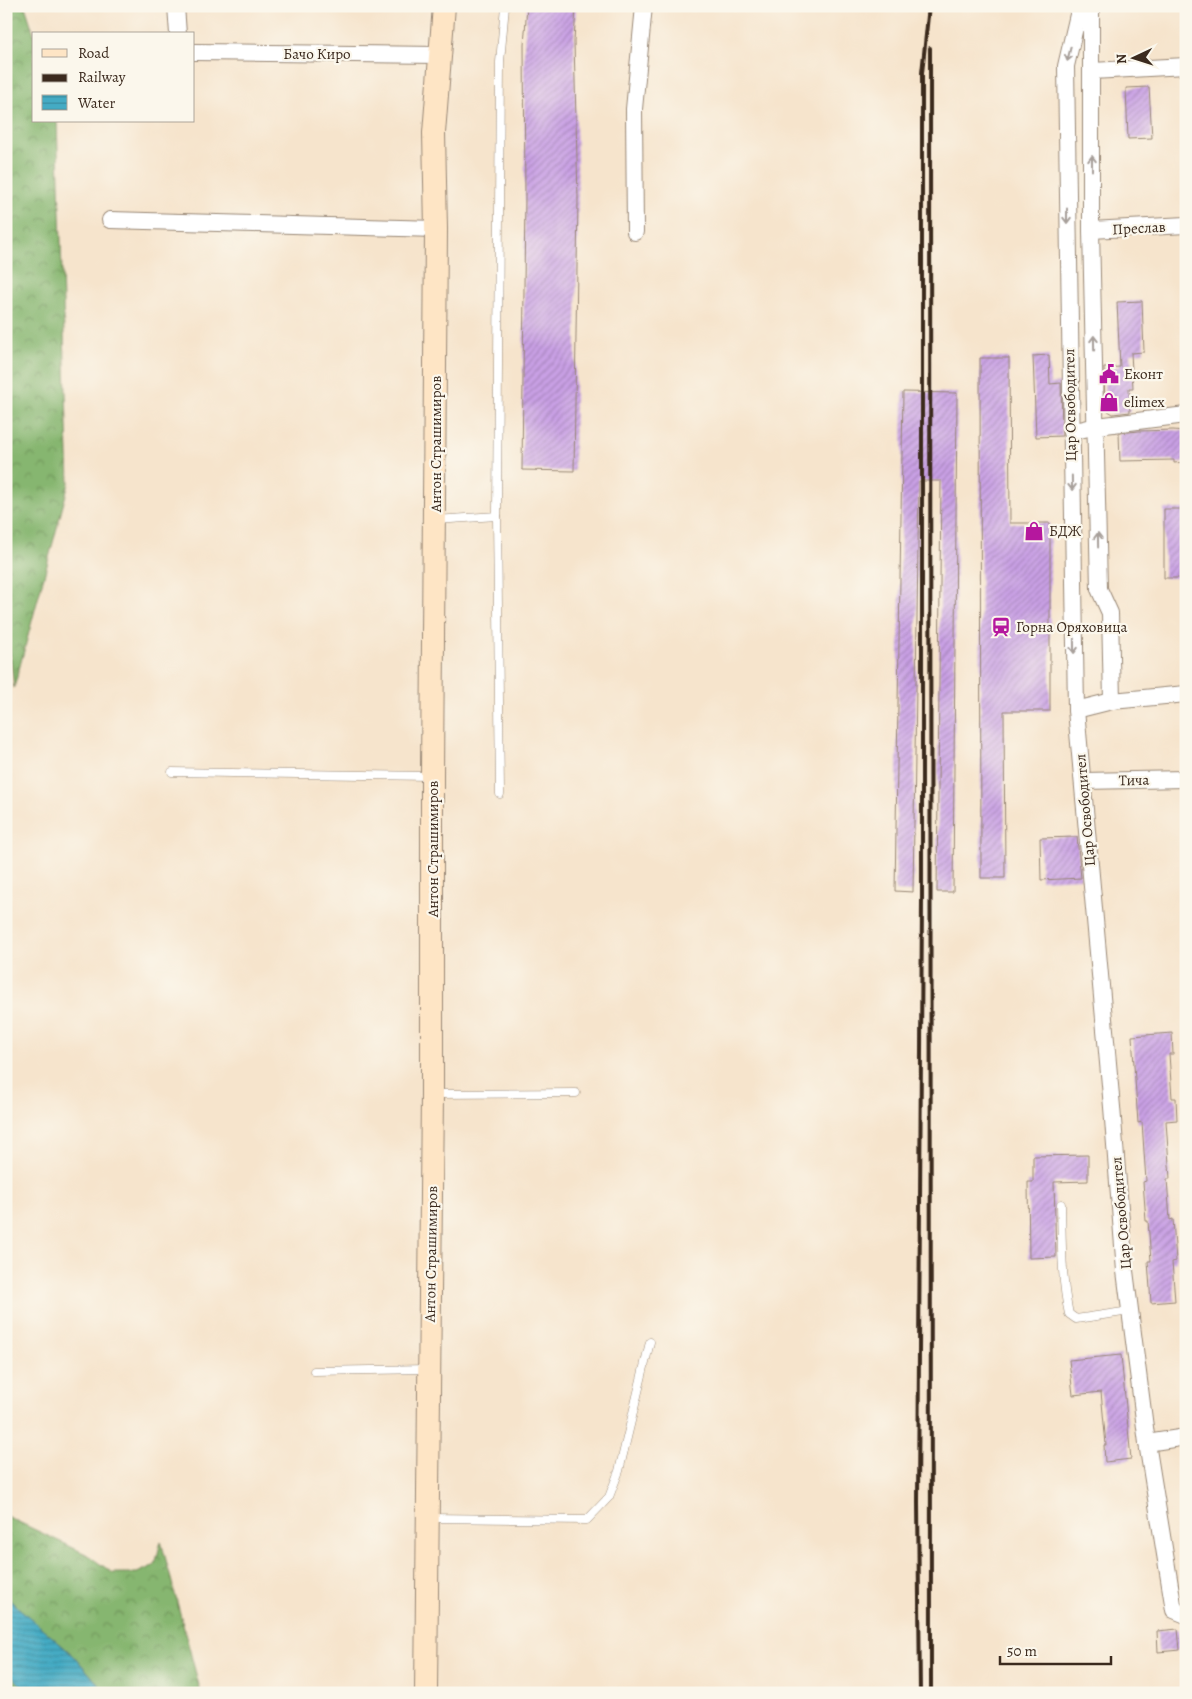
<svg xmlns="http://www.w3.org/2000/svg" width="1192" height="1699" font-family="Alegreya,serif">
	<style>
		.forest { fill: url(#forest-crowns); stroke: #607046 }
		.water { fill: url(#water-rules); stroke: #406a71 }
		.building { fill: url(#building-hatch) }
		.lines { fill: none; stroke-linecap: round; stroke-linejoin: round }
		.lane-casing { stroke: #988775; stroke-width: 9 }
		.street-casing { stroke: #988775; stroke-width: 18 }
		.secondary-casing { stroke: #988775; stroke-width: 24 }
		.lane { stroke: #fff; stroke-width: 8 }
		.street { stroke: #fff; stroke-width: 16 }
		.secondary { stroke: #fee5c5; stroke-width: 22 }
		.rail { stroke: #3b2a1e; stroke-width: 4 }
		.oneway { stroke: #a79f9a }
		.labels { text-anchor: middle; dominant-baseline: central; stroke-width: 4.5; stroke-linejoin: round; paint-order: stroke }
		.street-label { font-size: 15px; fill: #3b2a1e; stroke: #fbf7ec }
		.poi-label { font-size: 15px; fill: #3b2a1e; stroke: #fbf7ec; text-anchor: start }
	</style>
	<defs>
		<pattern id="forest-crowns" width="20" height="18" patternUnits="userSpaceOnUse" patternTransform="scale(1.25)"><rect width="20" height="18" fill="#86b66f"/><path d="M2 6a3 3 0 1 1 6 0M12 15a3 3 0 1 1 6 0" fill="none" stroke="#6f945b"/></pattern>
		<pattern id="water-rules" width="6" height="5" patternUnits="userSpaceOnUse" patternTransform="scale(1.25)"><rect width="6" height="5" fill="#44abc4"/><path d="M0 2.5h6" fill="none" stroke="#3a8b9f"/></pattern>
		<pattern id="building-hatch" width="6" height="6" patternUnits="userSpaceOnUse" patternTransform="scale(1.25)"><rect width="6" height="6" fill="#c9a0e5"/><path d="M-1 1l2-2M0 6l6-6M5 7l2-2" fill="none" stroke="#a483b9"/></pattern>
	</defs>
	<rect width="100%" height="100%" fill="#fbf7ec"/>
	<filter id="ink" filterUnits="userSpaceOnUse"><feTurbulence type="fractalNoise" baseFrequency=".02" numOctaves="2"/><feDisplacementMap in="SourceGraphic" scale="10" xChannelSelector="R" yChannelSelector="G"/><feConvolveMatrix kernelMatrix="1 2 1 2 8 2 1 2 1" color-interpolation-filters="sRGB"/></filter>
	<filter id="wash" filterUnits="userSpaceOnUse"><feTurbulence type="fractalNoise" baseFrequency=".0096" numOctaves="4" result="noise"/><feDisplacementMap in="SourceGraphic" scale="20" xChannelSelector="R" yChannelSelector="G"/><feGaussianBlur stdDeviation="1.12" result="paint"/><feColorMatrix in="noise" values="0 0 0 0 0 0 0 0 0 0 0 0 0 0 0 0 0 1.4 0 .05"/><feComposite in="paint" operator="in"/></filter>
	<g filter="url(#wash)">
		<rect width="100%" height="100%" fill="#f6e4cc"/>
		<!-- forest -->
		<g class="forest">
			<polygon points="6,6 25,6 34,34 34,121 57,121 69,483 14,688 6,618"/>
			<polygon points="6,1516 86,1554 113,1573 137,1573 155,1565 161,1541 201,1693 106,1693 74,1656 6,1597"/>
			<polygon points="6,1670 29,1693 6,1693"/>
		</g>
		<!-- water -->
		<polygon class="water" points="6,1597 74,1656 106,1693 29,1693 6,1670"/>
		<g id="blocks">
			<!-- building -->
			<g class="building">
				<polygon points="527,6 576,6 574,42 578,198 574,471 522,470 525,197 524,45"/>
				<polygon points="1149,87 1152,138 1128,139 1126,88"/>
				<polygon points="1142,301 1144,352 1131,353 1133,388 1129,388 1130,412 1113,414 1105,409 1104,368 1120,367 1117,302"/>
				<polygon points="1049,355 1050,384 1061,383 1062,436 1036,437 1033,356"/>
				<polygon points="980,358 1009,358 1010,523 1050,523 1050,711 1004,711 1005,878 981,878"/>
				<polygon points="903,392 957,393 953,892 937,892 941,481 919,481 913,892 895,891"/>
				<polygon points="1173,430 1186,431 1186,462 1174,463 1174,460 1120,461 1119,433 1139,431"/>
				<polygon points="1164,509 1186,509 1186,565 1184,565 1184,578 1164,578"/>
				<polygon points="1077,837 1081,878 1041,880 1040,838"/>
				<polygon points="1172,1033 1173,1054 1169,1054 1172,1098 1176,1098 1177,1120 1166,1121 1170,1179 1167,1179 1170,1220 1173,1219 1176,1261 1172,1262 1175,1301 1151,1303 1148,1261 1151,1261 1148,1221 1146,1221 1143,1182 1146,1181 1142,1122 1138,1123 1132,1036"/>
				<polygon points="1088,1155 1088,1181 1054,1182 1056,1257 1029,1258 1028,1182 1033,1182 1033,1156"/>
				<polygon points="1121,1355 1131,1459 1105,1462 1104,1445 1106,1445 1101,1392 1073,1395 1069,1360"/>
				<polygon points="1178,1629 1180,1650 1158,1652 1157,1631"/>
			</g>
		</g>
	</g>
	<g filter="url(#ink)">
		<use href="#blocks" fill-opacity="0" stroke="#988775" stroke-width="1"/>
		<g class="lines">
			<defs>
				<g id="lane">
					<polyline points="497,516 500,794"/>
					<polyline points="435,520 497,516 500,62 505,6"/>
					<polyline points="172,772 430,776"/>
					<polyline points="434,1094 576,1093"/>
					<path d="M 1061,1204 C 1062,1241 1061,1278 1069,1314 L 1076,1319 L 1130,1311"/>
					<polyline points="314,1371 428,1369"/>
					<polyline points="430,1518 587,1520 609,1497 619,1471 650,1342"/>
				</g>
				<g id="street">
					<polyline points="176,6 178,34"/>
					<polyline points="1080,6 1066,66 1076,710 1112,1107 1125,1271 1147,1443 1174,1610 1186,1615"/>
					<polyline points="1091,6 1091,230 1099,589 1110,613 1112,701"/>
					<polyline points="194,52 439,55"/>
					<polyline points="1092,71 1186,66"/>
					<polyline points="110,220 436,229"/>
					<polyline points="1091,230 1186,225"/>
					<polyline points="635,232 634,109 644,6"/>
					<polyline points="1071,432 1097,426 1186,415"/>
					<polyline points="1076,710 1112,701 1186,694"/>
					<polyline points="1083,781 1186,779"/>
					<polyline points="1147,1443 1186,1437"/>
				</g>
				<polyline id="secondary" points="426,1693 432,1094 432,776 436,229 434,133 444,6"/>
			</defs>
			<!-- lane casing -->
			<use href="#lane" class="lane-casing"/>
			<!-- street casing -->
			<use href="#street" class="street-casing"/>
			<!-- secondary casing -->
			<use href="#secondary" class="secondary-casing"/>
			<!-- lane -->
			<use href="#lane" class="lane"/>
			<!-- street -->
			<use href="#street" class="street"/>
			<!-- secondary -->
			<use href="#secondary" class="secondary"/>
			<!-- rail -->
			<g class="rail">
				<polyline points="930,48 931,1693"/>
				<polyline points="920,1693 918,1503 922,901 922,73 929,6"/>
			</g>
		</g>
		<!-- one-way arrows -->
		<defs><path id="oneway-shaft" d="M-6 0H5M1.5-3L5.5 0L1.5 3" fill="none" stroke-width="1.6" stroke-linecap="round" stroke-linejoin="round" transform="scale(1.25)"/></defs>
		<g class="oneway">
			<use href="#oneway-shaft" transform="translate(1069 54) rotate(104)"/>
			<use href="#oneway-shaft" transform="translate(1092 163) rotate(-90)"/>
			<use href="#oneway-shaft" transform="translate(1067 216) rotate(90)"/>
			<use href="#oneway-shaft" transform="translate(1094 343) rotate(-91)"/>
			<use href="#oneway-shaft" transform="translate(1072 483) rotate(89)"/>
			<use href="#oneway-shaft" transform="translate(1098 540) rotate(-91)"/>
			<use href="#oneway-shaft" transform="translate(1074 646) rotate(89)"/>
		</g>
	</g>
	<!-- icons -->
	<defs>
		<symbol id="civic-bare" viewBox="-9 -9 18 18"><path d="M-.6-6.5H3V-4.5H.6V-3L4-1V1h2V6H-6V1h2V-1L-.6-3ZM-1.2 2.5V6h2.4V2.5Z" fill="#b5179e" stroke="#fbf7ec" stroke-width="2.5" paint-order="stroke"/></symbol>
		<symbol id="shop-bare" viewBox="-9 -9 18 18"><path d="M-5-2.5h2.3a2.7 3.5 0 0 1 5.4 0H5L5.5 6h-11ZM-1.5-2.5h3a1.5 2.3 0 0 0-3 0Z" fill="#b5179e" stroke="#fbf7ec" stroke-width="2.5" paint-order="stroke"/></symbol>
		<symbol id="station-bare" viewBox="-9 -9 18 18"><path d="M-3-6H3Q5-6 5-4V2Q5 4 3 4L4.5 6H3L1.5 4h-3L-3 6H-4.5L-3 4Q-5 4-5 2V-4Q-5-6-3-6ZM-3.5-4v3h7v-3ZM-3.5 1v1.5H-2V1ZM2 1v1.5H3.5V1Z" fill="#b5179e" stroke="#fbf7ec" stroke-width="2.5" paint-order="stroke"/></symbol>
	</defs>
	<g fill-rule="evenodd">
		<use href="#civic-bare" x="1095" y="360" width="28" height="28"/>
		<use href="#shop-bare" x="1095" y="388" width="28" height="28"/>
		<use href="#shop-bare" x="1020" y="517" width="28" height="28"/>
		<use href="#station-bare" x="987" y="613" width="28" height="28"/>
	</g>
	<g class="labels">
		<!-- street labels -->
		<g class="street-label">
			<text x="317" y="54">Бачо Киро</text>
			<text transform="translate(1139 228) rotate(-3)">Преслав</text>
			<text transform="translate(1070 405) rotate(-91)">Цар Освободител</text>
			<text transform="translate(436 444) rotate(-90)">Антон Страшимиров</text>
			<text transform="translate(1134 780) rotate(-1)">Тича</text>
			<text transform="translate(1085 810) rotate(-95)">Цар Освободител</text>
			<text transform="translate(433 849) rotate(-90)">Антон Страшимиров</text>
			<text transform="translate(1121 1213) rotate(-95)">Цар Освободител</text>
			<text transform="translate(431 1254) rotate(-89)">Антон Страшимиров</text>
		</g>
		<!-- poi labels -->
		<g class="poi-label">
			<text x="1124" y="374">Еконт</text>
			<text x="1124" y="402">elimex</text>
			<text x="1049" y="531">БДЖ</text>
			<text x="1016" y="627">Горна Оряховица</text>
		</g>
	</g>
	<!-- margin -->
	<rect width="1192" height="1699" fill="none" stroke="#fbf7ec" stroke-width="25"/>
	<!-- legend -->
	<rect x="32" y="32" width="162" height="90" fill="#fbf7ec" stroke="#aea59a"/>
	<rect x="42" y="49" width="25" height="8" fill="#fee5c5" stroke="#aea59a"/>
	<text x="78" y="58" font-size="15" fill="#3b2a1e">Road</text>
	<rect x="42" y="74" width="25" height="8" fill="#3b2a1e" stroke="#aea59a"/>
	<text x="78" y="82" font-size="15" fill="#3b2a1e">Railway</text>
	<rect x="42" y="95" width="25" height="15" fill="url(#water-rules)" stroke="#aea59a"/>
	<text x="78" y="108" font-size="15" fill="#3b2a1e">Water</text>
	<!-- north arrow -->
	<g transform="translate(1134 58) rotate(266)" stroke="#fbf7ec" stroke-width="4" paint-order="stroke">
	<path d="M0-4L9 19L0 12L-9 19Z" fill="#3b2a1e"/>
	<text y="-8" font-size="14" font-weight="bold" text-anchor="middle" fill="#3b2a1e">N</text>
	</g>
	<!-- scale -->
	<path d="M1000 1656v8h111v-8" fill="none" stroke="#3b2a1e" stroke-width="2.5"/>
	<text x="1007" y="1656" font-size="15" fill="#3b2a1e" stroke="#fbf7ec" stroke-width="4" paint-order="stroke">50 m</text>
</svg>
